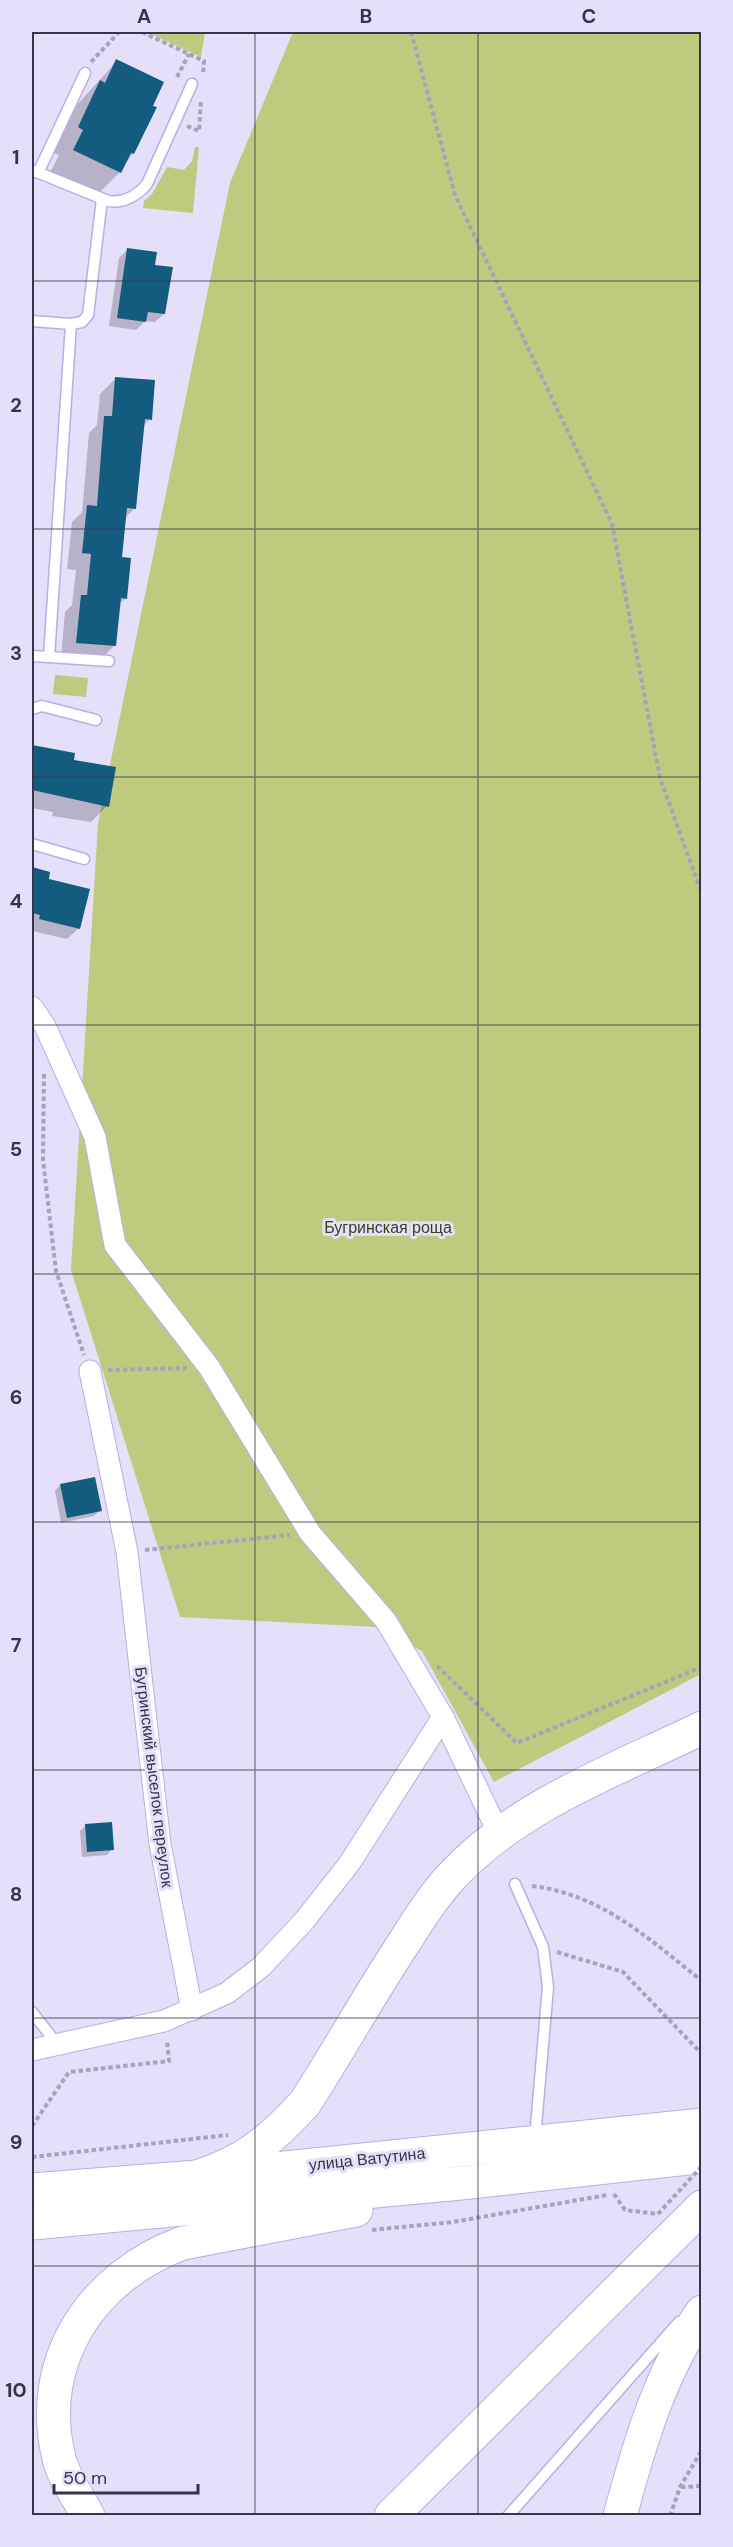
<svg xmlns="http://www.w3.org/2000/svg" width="733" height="2547" font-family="'DM Sans',sans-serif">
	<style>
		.green { fill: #beca7d }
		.shadow { fill: #0003 }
		.building { fill: #145c7f }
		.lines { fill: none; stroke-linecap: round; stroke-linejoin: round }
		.service-casing { stroke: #bcace9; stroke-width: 13 }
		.minor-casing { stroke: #bcace9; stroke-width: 23 }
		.primary-casing { stroke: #bcace9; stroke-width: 35 }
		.path { stroke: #a8a2bc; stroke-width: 4; stroke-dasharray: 4.5 3; stroke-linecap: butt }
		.service { stroke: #fff; stroke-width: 10 }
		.minor { stroke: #fff; stroke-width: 21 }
		.primary { stroke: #fff; stroke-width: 33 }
		.path-bridge { stroke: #a8a2bc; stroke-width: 4; stroke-dasharray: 4.5 3; stroke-linecap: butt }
		.grid { fill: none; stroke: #3a334c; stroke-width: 1.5; stroke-opacity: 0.55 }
		.labels { text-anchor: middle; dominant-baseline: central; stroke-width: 6; stroke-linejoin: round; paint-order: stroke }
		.park-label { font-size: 16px; fill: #3b401a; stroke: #e5dff9 }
		.street-label { font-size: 16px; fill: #3a334c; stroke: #e5dff9 }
		.neatline { fill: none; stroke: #3a334c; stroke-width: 2 }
		.grid-label { font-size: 20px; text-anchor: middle; font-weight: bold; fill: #3a334c }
	</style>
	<rect width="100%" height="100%" fill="#e5dff9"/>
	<!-- green -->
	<g class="green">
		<polygon points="147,32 205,32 201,57"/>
		<polygon points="293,32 701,32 701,1674 494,1782 422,1651 377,1627 180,1617 71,1270 98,823 230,183"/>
		<polygon points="195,147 199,147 193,213 143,208 144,201 152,194 167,167 184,170 192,161"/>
		<polygon points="55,675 88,678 86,697 53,694"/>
	</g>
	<!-- shadow -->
	<g class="shadow">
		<polygon points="117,61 133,153 120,172 95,197 49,175 59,155 54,153 75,107"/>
		<polygon points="128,249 153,266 164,314 155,322 145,321 136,330 109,326 119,258"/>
		<polygon points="116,378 150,419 142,427 135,508 124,519 121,559 126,598 118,605 115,645 99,661 61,658 65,612 72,605 76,570 67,569 72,522 82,512 89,433 97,425 100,394"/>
		<polygon points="32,747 74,754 72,761 107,806 91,822 52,816 53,812 32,808"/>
		<polygon points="32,869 48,873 47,880 79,928 67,939 32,931"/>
		<polygon points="60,1485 100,1510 94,1516 61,1523 55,1491"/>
		<polygon points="86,1825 112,1849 107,1855 82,1857 80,1831"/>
	</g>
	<!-- building -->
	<g class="building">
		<polygon points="116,59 164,82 153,106 157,107 134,154 131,153 121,173 73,150 83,130 78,127 100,80 105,83"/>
		<polygon points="127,248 157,252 155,265 173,267 165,314 148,312 146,322 117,318"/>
		<polygon points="115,377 155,380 152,420 145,419 136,509 127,508 122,557 131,558 127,599 121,598 116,646 76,643 81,595 87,595 91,554 82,553 87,505 97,506 104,416 112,416"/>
		<polygon points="32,745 75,753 74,760 116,767 109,807 32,790"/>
		<polygon points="32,867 50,872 49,879 90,889 80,929 39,919 40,915 32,913"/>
		<polygon points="95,1477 102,1511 67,1518 60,1484"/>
		<polygon points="112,1822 114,1850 87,1852 85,1824"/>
	</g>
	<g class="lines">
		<defs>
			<g id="service">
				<path d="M 32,170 L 108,201 C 123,204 138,195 147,184 L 192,84"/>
				<polyline points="38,173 85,73"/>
				<polyline points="32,321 71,324"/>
				<polyline points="32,656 49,657 71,324 82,322 88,315 102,199"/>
				<polyline points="49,657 109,661"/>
				<polyline points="32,709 42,706 96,720"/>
				<polyline points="32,844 84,859"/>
				<polyline points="515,1884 543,1947 548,1987 535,2138"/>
				<polyline points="32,2012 57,2044"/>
				<polyline points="508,2516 679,2322"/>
			</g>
			<g id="minor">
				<polyline points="32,1007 45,1026 95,1137 115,1245 209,1367 310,1533 386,1621 443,1717 499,1834"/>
				<polyline points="90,1371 127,1552 160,1844 192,2010"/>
				<polyline points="32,2050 164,2021 227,1993 261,1967 304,1921 349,1864 443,1717"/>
			</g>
			<g id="primary">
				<path d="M 197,2177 C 245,2162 271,2140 305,2103 C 339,2050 370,1994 405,1941 C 418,1920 433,1897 450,1878 C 516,1806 615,1770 702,1728"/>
				<polyline points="32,2190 197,2177 702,2125"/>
				<polyline points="32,2223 461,2183 697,2157"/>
				<path d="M 88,2516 C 79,2498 63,2477 59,2458 C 35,2361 92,2276 183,2243 L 356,2210"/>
				<polyline points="391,2516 702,2207"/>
				<path d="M 620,2516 C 639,2445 660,2373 702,2312"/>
			</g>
		</defs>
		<!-- service casing -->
		<use href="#service" class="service-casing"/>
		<!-- minor casing -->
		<use href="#minor" class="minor-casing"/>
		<!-- primary casing -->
		<use href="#primary" class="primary-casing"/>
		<!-- path -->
		<g class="path">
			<polyline points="142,32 204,61 203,75"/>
			<polyline points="411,32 455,195 612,524 660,778 702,894"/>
			<polyline points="91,62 119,32"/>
			<polyline points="177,77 189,54"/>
			<polyline points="187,126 199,131 201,100"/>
			<polyline points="44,1074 43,1160 56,1271 84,1355"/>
			<polyline points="108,1370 187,1368"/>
			<polyline points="145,1550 290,1535"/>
			<polyline points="437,1666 517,1743 702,1667"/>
			<path d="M 532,1886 C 601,1894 649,1939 702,1981"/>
			<polyline points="557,1952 623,1972 702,2054"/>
			<polyline points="32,2126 69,2072 169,2061 167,2040"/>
			<polyline points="32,2157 228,2135"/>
			<polyline points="614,2194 625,2210 658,2214"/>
			<polyline points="372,2230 453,2222 607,2195"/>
			<polyline points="681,2487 702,2486"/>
			<polyline points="670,2516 680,2487 702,2450"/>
		</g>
		<!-- service -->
		<use href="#service" class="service"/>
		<!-- minor -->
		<use href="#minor" class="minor"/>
		<!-- primary -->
		<use href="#primary" class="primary"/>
		<!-- path-bridge -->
		<polyline class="path-bridge" points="658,2214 702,2166"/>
	</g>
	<!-- grid -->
	<path class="grid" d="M 255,32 L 255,2516M 478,32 L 478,2516M 32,281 L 702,281M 32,529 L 702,529M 32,777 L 702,777M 32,1025 L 702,1025M 32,1274 L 702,1274M 32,1522 L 702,1522M 32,1770 L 702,1770M 32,2018 L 702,2018M 32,2266 L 702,2266"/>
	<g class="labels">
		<!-- park labels -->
		<g class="park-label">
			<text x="388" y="1227">Бугринская роща</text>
		</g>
		<!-- street labels -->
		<g class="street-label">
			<text transform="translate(154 1777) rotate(83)">Бугринский выселок переулок</text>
			<text transform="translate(367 2159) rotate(-6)">улица Ватутина</text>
		</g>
	</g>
	<!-- border -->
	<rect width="733" height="2547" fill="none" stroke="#e5dff9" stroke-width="66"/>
	<!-- scale -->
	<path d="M54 2484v9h144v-9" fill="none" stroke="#3a334c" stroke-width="3"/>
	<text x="63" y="2484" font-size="18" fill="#3a334c" stroke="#e5dff9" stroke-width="4.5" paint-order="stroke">50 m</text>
	<rect x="33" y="33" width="667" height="2481" class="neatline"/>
	<g class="grid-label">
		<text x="144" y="23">A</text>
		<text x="366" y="23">B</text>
		<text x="589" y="23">C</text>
		<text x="16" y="164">1</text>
		<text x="16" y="412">2</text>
		<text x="16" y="660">3</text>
		<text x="16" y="908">4</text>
		<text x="16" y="1156">5</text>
		<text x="16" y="1404">6</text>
		<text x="16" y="1652">7</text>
		<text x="16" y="1901">8</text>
		<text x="16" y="2149">9</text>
		<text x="16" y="2397">10</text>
	</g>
</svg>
